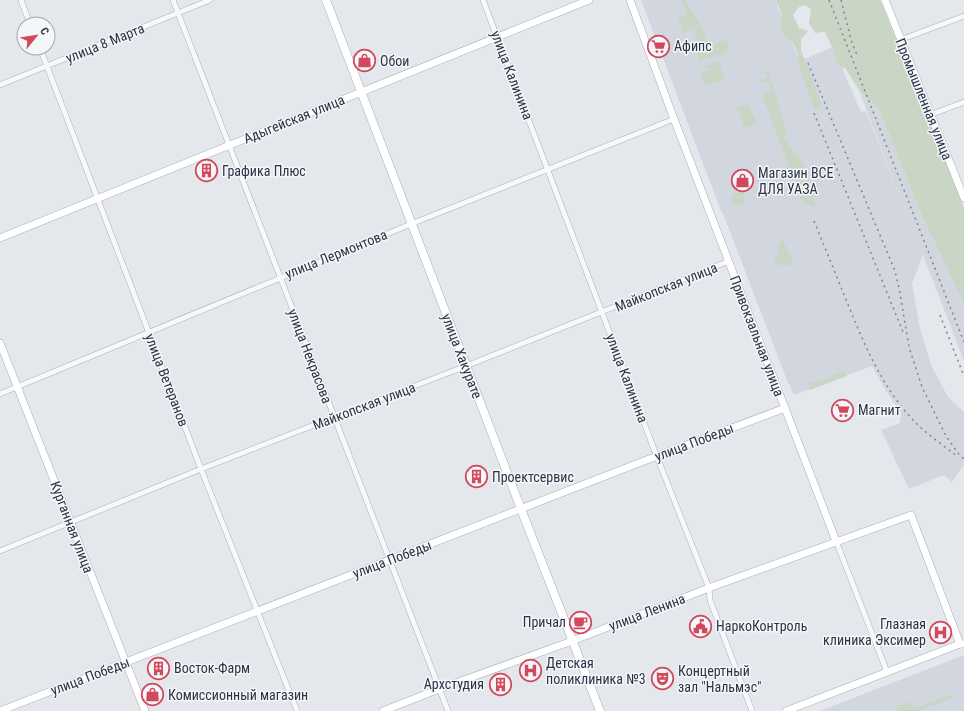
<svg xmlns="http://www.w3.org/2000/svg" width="964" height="711" font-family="'Roboto Condensed',sans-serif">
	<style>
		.built { fill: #d2d6de }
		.green { fill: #c9d6c5 }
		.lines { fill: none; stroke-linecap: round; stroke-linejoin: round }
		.street-casing { stroke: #a9aeb7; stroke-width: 6 }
		.secondary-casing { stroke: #a9aeb7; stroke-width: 8 }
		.primary-casing { stroke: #a3abb8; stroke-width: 9 }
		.street { stroke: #f7f8fa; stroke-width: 5 }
		.secondary { stroke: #fff; stroke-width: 7 }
		.primary { stroke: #fff; stroke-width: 8 }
		.rail { stroke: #7d8696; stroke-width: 1.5; stroke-dasharray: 2 4; stroke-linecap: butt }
		.labels { text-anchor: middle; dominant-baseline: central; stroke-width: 3; stroke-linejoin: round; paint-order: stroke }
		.street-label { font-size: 14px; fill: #2b3445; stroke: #f4f6f9 }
		.poi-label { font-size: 14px; fill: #2b3445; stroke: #f4f6f9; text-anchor: start }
	</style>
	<rect width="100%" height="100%" fill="#e4e7ec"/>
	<!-- built -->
	<g class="built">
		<polygon points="641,0 775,0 800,61 833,47 861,112 866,111 915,237 859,90 879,109 922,216 964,304 964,361 923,255 912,284 920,329 932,367 948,397 964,412 964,464 952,482 944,475 909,489 881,430 900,423 901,413 886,391 872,366 794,395 789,383 788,383 739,255 722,211 721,211"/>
		<polygon points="964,655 964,711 820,711"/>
	</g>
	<!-- green -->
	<g class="green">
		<path d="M 682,0 L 686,0 C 689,9 696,16 700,25 C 704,31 706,39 708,46 L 726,40 L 728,42 L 729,46 L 725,54 L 721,55 L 711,57 L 700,61 L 696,52 L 701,50 L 700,48 L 703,47 L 700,41 L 698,42 L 693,29 L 683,33 L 678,18 L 687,14 Z"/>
		<polygon points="776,0 880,0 964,208 964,304 922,216 879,109 859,90 844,66 844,69 838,64 836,60 834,51 825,32 821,32 815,33 809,23 811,9 805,5 799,7 793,15 799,28 808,31 801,39 801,51 807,65 822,106 815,110 799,67 798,54 793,42 784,37 780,25 782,15"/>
		<polygon points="718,61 725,79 705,86 700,74 710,70 709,67 699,71 698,70"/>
		<path d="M 766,70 L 769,74 L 787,133 L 784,138 C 791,146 795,155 803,163 L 816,207 L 803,203 C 797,193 797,186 793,175 C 790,169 787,164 785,157 L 761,92 L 762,92 L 763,93 L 771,90 L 767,80 L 759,83 L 758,81 L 767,77 L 764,71 Z"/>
		<polygon points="746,105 749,106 756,121 755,124 745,128 737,108"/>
		<path d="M 744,190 L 745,202 C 743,203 741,204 739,205 C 731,206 729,199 734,194 C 737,192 741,191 744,190 Z"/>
		<polygon points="782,239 789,253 793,264 791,266 782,264 777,266 774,259 778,256 778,248"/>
		<polygon points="841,372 844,372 847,376 810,390 808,383 824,379"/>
		<polygon points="952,694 954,697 919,711 899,711 897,707 910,702 913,709"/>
	</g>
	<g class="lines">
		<defs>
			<g id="street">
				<polyline points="21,0 30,24"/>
				<polyline points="173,0 448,711"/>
				<polyline points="483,0 657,457 709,588 710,600 752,711"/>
				<polyline points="900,40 964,16"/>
				<polyline points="40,48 201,469 297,711"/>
				<polyline points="0,85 210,0"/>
				<polyline points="930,115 964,102"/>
				<polyline points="0,394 411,224 674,119"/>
				<polyline points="836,541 887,672"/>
				<polyline points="0,551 201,469 466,366 729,261"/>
			</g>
			<g id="secondary">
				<polyline points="630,0 674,119 836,541"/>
				<polyline points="885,0 964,198"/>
				<polyline points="0,238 589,0"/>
				<polyline points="0,343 145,711"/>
				<polyline points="0,711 644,461 785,408"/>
				<polyline points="383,711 439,689 572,641 714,586 911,515 960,644"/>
				<polyline points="786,711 960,644 964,644"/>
			</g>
			<polyline id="primary" points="326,0 521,509 600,711"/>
		</defs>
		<!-- street casing -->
		<use href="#street" class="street-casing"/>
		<!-- secondary casing -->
		<use href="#secondary" class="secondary-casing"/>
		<!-- primary casing -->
		<use href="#primary" class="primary-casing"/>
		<!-- street -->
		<use href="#street" class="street"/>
		<!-- secondary -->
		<use href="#secondary" class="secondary"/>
		<!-- primary -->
		<use href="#primary" class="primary"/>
		<!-- rail -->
		<g class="rail">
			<polyline points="829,0 964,342"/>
			<polyline points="841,0 852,43 858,57"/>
			<polyline points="808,63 895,271 900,293 909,347 922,387 946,436 958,453 964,459"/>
			<polyline points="814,113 903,332"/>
			<path d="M 814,221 C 825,248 836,275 847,302 C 864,344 882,387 913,420 C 926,434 943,445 958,457"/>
			<polyline points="940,315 964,376"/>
		</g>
	</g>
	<!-- icons -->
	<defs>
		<symbol id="supermarket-ring" viewBox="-11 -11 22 22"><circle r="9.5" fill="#f4f6f9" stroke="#d1495b" stroke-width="1.5"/><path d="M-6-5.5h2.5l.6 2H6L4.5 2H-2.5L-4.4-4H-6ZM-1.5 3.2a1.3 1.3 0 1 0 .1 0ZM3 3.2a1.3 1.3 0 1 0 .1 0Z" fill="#d1495b"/></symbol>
		<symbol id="shop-ring" viewBox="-11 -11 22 22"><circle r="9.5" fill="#f4f6f9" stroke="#d1495b" stroke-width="1.5"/><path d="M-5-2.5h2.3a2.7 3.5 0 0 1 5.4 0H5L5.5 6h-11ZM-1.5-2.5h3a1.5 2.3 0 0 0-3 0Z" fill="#d1495b"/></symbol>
		<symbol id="building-ring" viewBox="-11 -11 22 22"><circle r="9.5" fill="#f4f6f9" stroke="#d1495b" stroke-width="1.5"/><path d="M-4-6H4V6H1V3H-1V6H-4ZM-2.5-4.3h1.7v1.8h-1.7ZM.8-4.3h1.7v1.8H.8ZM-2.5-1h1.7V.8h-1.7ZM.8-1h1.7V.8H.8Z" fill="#d1495b"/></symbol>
		<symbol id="cafe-ring" viewBox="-11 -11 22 22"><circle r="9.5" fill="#f4f6f9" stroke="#d1495b" stroke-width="1.5"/><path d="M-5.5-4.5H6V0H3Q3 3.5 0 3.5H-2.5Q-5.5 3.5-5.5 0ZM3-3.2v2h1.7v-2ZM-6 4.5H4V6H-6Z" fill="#d1495b"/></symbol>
		<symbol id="civic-ring" viewBox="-11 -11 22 22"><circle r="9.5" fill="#f4f6f9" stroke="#d1495b" stroke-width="1.5"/><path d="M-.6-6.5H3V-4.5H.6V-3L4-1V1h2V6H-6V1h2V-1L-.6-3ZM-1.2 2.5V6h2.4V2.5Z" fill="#d1495b"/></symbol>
		<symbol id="hospital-ring" viewBox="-11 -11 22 22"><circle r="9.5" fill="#f4f6f9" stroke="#d1495b" stroke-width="1.5"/><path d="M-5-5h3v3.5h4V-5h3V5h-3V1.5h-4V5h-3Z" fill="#d1495b"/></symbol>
		<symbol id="theatre-ring" viewBox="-11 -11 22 22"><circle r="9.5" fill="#f4f6f9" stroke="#d1495b" stroke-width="1.5"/><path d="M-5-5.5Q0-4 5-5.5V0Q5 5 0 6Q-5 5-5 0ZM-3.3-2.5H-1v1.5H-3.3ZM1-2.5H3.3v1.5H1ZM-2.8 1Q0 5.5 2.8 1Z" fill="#d1495b"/></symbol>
	</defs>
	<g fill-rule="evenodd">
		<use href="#supermarket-ring" x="646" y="34" width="25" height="25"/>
		<use href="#shop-ring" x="352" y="48" width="25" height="25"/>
		<use href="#building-ring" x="194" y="158" width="25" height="25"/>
		<use href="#shop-ring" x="730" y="168" width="25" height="25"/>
		<use href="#supermarket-ring" x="830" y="398" width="25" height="25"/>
		<use href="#building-ring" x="464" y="464" width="25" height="25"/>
		<use href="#cafe-ring" x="568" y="610" width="25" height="25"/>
		<use href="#civic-ring" x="688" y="614" width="25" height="25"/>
		<use href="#hospital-ring" x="928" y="620" width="25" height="25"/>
		<use href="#building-ring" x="146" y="656" width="25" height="25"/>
		<use href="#hospital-ring" x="518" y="658" width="25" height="25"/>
		<use href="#theatre-ring" x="650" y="666" width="25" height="25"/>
		<use href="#building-ring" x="488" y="672" width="25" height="25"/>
		<use href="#shop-ring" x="140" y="682" width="25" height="25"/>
	</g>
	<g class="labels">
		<!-- street labels -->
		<g class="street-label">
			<text transform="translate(105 43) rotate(-22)">улица 8 Марта</text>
			<text transform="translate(512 75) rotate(69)">улица Калинина</text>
			<text transform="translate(924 99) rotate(68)">Промышленная улица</text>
			<text transform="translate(294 119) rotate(-22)">Адыгейская улица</text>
			<text transform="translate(336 254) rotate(-22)">улица Лермонтова</text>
			<text transform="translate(666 287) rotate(-22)">Майкопская улица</text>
			<text transform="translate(757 336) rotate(69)">Привокзальная улица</text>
			<text transform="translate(310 356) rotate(69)">улица Некрасова</text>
			<text transform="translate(462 356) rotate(69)">улица Хакурате</text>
			<text transform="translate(627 378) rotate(69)">улица Калинина</text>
			<text transform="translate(167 380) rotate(69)">улица Ветеранов</text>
			<text transform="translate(364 406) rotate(-21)">Майкопская улица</text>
			<text transform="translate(694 442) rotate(-21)">улица Победы</text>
			<text transform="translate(72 527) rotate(69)">Курганная улица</text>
			<text transform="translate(392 559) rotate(-21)">улица Победы</text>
			<text transform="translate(647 612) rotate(-21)">улица Ленина</text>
			<text transform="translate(90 676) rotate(-21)">улица Победы</text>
		</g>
		<!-- poi labels -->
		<g class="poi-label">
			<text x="674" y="46">Афипс</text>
			<text x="380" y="61">Обои</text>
			<text x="222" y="171">Графика Плюс</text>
			<text x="758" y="173">Магазин ВСЕ<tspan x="758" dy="16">ДЛЯ УАЗА</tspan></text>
			<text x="858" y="410">Магнит</text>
			<text x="492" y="477">Проектсервис</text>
			<text x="566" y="622" text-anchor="end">Причал</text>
			<text x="926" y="624" text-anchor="end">Глазная<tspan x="926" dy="16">клиника Эксимер</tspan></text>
			<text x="716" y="626">НаркоКонтроль</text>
			<text x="546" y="663">Детская<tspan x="546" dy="16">поликлиника №3</tspan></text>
			<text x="174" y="668">Восток-Фарм</text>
			<text x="678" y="671">Концертный<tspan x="678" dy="16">зал "Нальмэс"</tspan></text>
			<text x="484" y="684" text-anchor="end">Архстудия</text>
			<text x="168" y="695">Комиссионный магазин</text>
		</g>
	</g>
	<!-- north arrow -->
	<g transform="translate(36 36) rotate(60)"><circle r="19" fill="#f4f6f9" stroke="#a4a8b1"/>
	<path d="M0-3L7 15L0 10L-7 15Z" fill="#d1495b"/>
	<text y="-6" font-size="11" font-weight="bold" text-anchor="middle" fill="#2b3445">С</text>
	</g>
</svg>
